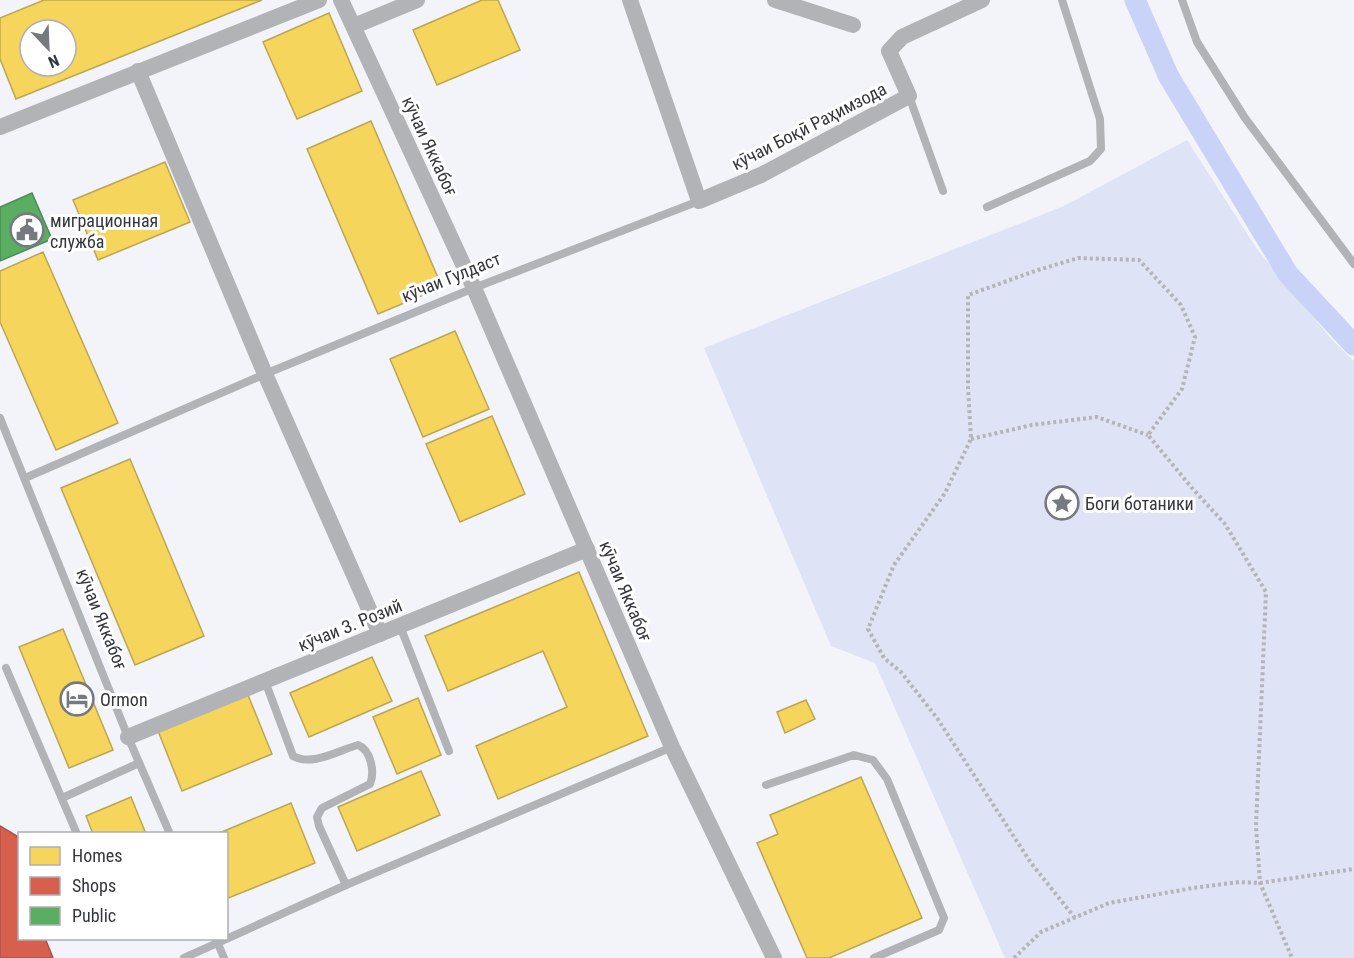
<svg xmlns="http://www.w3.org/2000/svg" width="1354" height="958" font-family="'Roboto Condensed',sans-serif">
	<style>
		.green { fill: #dee3f6 }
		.homes { fill: #f6d55c; stroke: #bca653; stroke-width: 1.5; fill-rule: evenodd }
		.shops { fill: #d6604d; stroke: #a65449; stroke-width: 1.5 }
		.public { fill: #5aae61; stroke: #4f8a57; stroke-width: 1.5 }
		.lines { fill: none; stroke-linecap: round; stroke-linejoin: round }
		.canal { stroke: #c9d2f7; stroke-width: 21 }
		.path { stroke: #b4b4b9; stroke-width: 4; stroke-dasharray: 3 3; stroke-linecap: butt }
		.lane { stroke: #b1b3b6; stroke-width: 8 }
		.street { stroke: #b1b3b6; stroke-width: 16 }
		.labels { text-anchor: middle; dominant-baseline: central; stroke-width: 6; stroke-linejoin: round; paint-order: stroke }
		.street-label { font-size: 18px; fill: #35373f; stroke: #fff }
		.poi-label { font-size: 18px; fill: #35373f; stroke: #fff; text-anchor: start }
	</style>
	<rect width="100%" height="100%" fill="#f2f4fa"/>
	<!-- green -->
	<polygon class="green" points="1187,140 1257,249 1332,340 1354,361 1354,958 1005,958 875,663 831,646 704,348 1064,206"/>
	<!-- homes -->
	<g class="homes">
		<path d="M 44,0 L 262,0 L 16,99 L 0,59 L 0,18 ZM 30,30 L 66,30 L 66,66 L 30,66 Z"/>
		<polygon points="482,0 498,0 520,50 437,85 413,30"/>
		<polygon points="329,13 362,91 297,119 263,42"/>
		<polygon points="371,121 442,287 378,314 307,149"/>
		<polygon points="165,162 190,222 98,260 73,200"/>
		<polygon points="43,252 118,423 56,450 0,322 0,271"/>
		<polygon points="455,331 489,409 423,437 390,359"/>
		<polygon points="492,416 525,494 460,522 426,444"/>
		<polygon points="130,459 204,636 135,665 61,488"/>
		<polygon points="579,572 648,736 498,799 476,746 567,707 543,651 448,691 425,636"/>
		<polygon points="63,629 113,750 69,768 19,647"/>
		<polygon points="372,657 392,701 309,737 290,693"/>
		<polygon points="248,695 272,754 182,791 158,731"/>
		<polygon points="418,698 441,755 397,774 373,717"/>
		<polygon points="806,700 815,719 785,733 777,712"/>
		<polygon points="421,771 440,815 357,851 338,807"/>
		<polygon points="861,777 922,918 829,958 807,958 757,843 778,834 770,815"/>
		<polygon points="131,797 146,834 93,834 86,816"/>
		<polygon points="291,803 315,863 226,899 226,834 217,834"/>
	</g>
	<!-- shops -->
	<polygon class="shops" points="0,826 20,838 20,938 45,938 53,958 0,958"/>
	<!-- public -->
	<polygon class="public" points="32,193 52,239 0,261 0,207"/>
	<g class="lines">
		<!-- canal -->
		<polyline class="canal" points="1135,0 1169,77 1288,274 1354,345"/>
		<!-- path -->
		<g class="path">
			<polyline points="971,439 1032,425 1097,417 1148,435"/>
			<polyline points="1075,918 1031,863 937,718 901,672 884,658 868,629 894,565 945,493 971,439 968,387 968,295 1038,270 1078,258 1139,260 1181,305 1195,337 1182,389 1148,435 1192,488 1225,524 1266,592 1256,826 1260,883 1292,958"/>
			<polyline points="1014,958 1041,932 1109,903 1193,888 1239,882 1260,883 1354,869"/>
		</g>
		<!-- lane -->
		<g class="lane">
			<polyline points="1182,0 1197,42 1245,118 1354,264"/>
			<polyline points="909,96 943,191"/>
			<polyline points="987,207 1090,161 1101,149 1100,119 1062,0"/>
			<polyline points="0,418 128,737 170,834"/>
			<polyline points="25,478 265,374 474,288 699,201"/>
			<polyline points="400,626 449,751"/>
			<polyline points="6,668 77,834"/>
			<path d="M 265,681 L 293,756 C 312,767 339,750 358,745 C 371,750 375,772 370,784 L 322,808 L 317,817 L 319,826 L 346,885"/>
			<polyline points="766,785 854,755 873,760 887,779 944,918 939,930 874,958"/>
			<polyline points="62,798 139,763"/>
			<polyline points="216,939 224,958"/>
			<polyline points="184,958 346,885 672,747"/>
		</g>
		<!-- street -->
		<g class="street">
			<polyline points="341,0 474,288 672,747 774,958"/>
			<polyline points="630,0 699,201 761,175 909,96 889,51 902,37 982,0"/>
			<polyline points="775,0 853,25"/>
			<polyline points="354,26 417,0"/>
			<polyline points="138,71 265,374 380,634"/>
			<polyline points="0,127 319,0"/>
			<polyline points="128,737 587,549"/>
		</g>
	</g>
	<!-- icons -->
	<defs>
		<symbol id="civic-ring" viewBox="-11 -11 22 22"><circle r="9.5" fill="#fff" stroke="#777980" stroke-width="1.5"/><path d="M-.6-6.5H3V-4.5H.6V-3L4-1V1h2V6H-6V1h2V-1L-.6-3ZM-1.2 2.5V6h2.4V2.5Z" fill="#777980"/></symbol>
		<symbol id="sight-ring" viewBox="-11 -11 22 22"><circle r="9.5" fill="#fff" stroke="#777980" stroke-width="1.5"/><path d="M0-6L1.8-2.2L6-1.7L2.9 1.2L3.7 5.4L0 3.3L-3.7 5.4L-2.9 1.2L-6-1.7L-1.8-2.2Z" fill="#777980"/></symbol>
		<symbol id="hotel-ring" viewBox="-11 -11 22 22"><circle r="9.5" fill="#fff" stroke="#777980" stroke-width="1.5"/><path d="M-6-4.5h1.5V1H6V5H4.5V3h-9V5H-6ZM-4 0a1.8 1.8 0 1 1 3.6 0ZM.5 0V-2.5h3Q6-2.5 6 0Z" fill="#777980"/></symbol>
	</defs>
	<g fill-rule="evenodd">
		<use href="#civic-ring" x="8" y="211" width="38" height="38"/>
		<use href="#sight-ring" x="1043" y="484" width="38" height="38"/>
		<use href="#hotel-ring" x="58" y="680" width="38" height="38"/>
	</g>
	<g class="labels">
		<!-- street labels -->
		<g class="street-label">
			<text transform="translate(809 126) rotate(-27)">кӯчаи Боқӣ Раҳимзода</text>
			<text transform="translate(430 146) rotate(65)">кӯчаи Яккабоғ</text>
			<text transform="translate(451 277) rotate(-22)">кӯчаи Гулдаст</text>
			<text transform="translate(626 591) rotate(67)">кӯчаи Яккабоғ</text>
			<text transform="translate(102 619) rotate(68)">кӯчаи Яккабоғ</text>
			<text transform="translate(350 625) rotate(-22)">кӯчаи З. Розий</text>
		</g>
		<!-- poi labels -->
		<g class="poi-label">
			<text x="50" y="220">миграционная<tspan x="50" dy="21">служба</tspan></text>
			<text x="1085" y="503">Боги ботаники</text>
			<text x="100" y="699">Ormon</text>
		</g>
	</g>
	<!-- legend -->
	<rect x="18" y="832" width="210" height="108" fill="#ffffff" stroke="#aeafb2" stroke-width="1.5"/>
	<rect x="30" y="847" width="30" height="18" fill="#f6d55c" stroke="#aeafb2" stroke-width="1.5"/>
	<text x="72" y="862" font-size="18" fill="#35373f">Homes</text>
	<rect x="30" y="877" width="30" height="18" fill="#d6604d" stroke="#aeafb2" stroke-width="1.5"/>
	<text x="72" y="892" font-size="18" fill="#35373f">Shops</text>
	<rect x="30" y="907" width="30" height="18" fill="#5aae61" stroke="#aeafb2" stroke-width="1.5"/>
	<text x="72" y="922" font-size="18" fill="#35373f">Public</text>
	<!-- north arrow -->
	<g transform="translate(48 48) rotate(157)"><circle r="28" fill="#ffffff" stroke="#aeafb2" stroke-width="1.5"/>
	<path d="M0-4.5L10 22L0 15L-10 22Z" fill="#777980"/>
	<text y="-9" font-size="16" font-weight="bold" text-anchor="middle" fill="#35373f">N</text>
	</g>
</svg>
